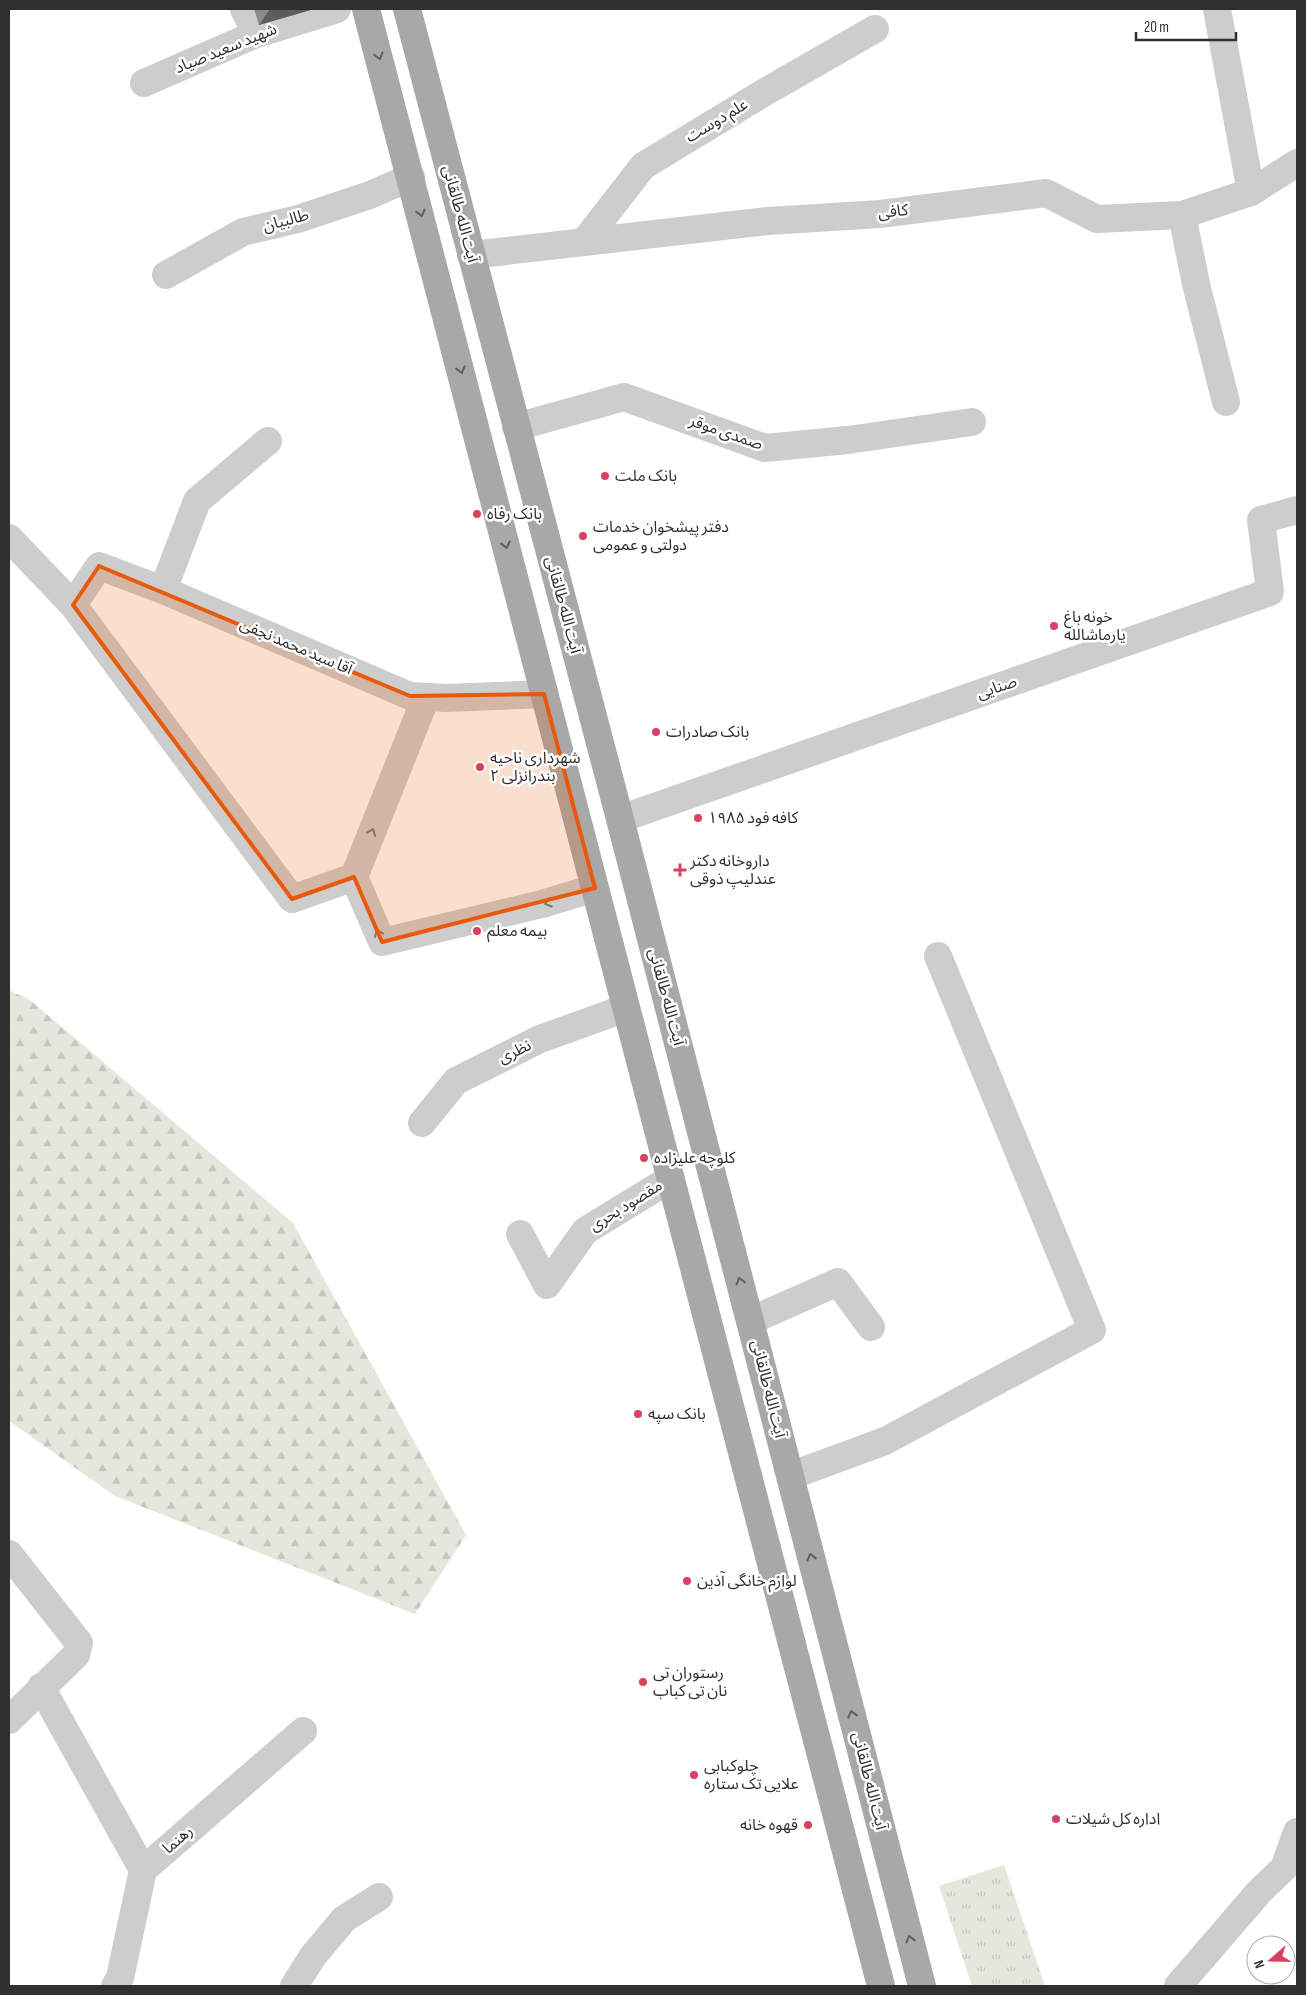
<svg xmlns="http://www.w3.org/2000/svg" width="1306" height="1995" font-family="'Sofia Sans Condensed','Noto Sans Arabic',sans-serif">
	<style>
		.grass { fill: url(#grass-tufts) }
		.forest { fill: url(#forest-firs) }
		.lines { fill: none; stroke-linecap: round; stroke-linejoin: round }
		.minor { stroke: #cdcdcd; stroke-width: 28 }
		.major { stroke: #a8a8a8; stroke-width: 28 }
		.wall { fill: #8b8b8b }
		.shaded-wall { fill: #5d5d5d }
		.oneway { stroke: #606060 }
		.oneway2 { stroke: #777 }
		.marked { fill: #e8590c; fill-opacity: 0.2; stroke: #e8590c; stroke-width: 4; stroke-linejoin: round }
		.poi-dot { fill: #d64262; stroke: #fff; stroke-width: 2 }
		.labels { text-anchor: middle; dominant-baseline: central; stroke-width: 5; stroke-linejoin: round; paint-order: stroke }
		.street-label { font-size: 16px; fill: #303030; stroke: #fff }
		.poi-label { font-size: 16px; fill: #303030; stroke: #fff; text-anchor: start }
	</style>
	<defs>
		<pattern id="grass-tufts" width="24" height="20" patternUnits="userSpaceOnUse" patternTransform="scale(1.25)"><rect width="24" height="20" fill="#e4e8dc"/><path d="M3 7l-1-3M5 7V3M7 7l1-3M15 17l-1-3M17 17v-4M19 17l1-3" fill="none" stroke="#c4c7bd"/></pattern>
		<pattern id="forest-firs" width="22" height="20" patternUnits="userSpaceOnUse" patternTransform="scale(1.25)"><rect width="22" height="20" fill="#e4e8dc"/><path d="M5 1l3.5 6h-7zM16 11l3.5 6h-7z" fill="#c4c7bd"/></pattern>
	</defs>
	<rect width="100%" height="100%" fill="#fff"/>
	<!-- grass -->
	<polygon class="grass" points="1004,1865 1045,1986 972,1986 939,1886"/>
	<!-- forest -->
	<polygon class="forest" points="9,990 30,1000 293,1223 466,1535 415,1614 115,1496 9,1421"/>
	<g class="lines">
		<!-- minor -->
		<g class="minor">
			<polyline points="244,9 256,34"/>
			<polyline points="1217,9 1251,192"/>
			<polyline points="144,83 256,34 337,9"/>
			<polyline points="1182,215 1196,284 1226,402"/>
			<polyline points="584,242 643,166 765,92 875,29"/>
			<polyline points="471,255 768,221 880,214 1046,193 1097,219 1182,215 1251,192 1297,163"/>
			<polyline points="166,275 243,232 298,219 370,195 411,177"/>
			<polyline points="516,427 624,397 765,448 848,440 972,422"/>
			<polyline points="9,538 73,605 292,899 354,877"/>
			<polyline points="163,590 197,501 268,441"/>
			<polyline points="73,605 99,566 163,590 410,696 446,698 544,694"/>
			<polyline points="426,697 354,877 382,942 542,904 595,888"/>
			<polyline points="620,819 1270,592 1261,520 1297,510"/>
			<polyline points="422,1123 456,1081 540,1039 626,1008"/>
			<polyline points="520,1234 547,1285 585,1231 670,1179"/>
			<polyline points="750,1321 838,1282 871,1327"/>
			<polyline points="790,1476 885,1441 1092,1330 938,956"/>
			<polyline points="9,1554 79,1643 76,1655 9,1720"/>
			<polyline points="41,1687 143,1870"/>
			<polyline points="115,1986 120,1978 143,1870 303,1731"/>
			<polyline points="294,1986 313,1956 344,1919 379,1897"/>
			<polyline points="1178,1986 1259,1892 1284,1868 1297,1832"/>
		</g>
		<!-- major -->
		<g class="major">
			<polyline points="366,9 881,1986"/>
			<polyline points="407,9 620,819 922,1986"/>
		</g>
	</g>
	<!-- wall -->
	<polygon class="wall" points="254,9 314,9 259,25"/>
	<!-- shaded-wall -->
	<polygon class="shaded-wall" points="270,9 314,9 259,25"/>
	<!-- one-way arrows -->
	<defs><path id="oneway-chevron" d="M-2-3.5L2.5 0L-2 3.5" fill="none" stroke-width="1.6" stroke-linecap="round" stroke-linejoin="round" transform="scale(1.25)"/></defs>
	<g class="oneway">
		<use href="#oneway-chevron" transform="translate(379 56) rotate(75)"/>
		<use href="#oneway-chevron" transform="translate(421 213) rotate(76)"/>
		<use href="#oneway-chevron" transform="translate(461 370) rotate(76)"/>
		<use href="#oneway-chevron" transform="translate(506 545) rotate(76)"/>
		<use href="#oneway-chevron" transform="translate(740 1281) rotate(-105)"/>
		<use href="#oneway-chevron" transform="translate(811 1557) rotate(-104)"/>
		<use href="#oneway-chevron" transform="translate(852 1714) rotate(-104)"/>
		<use href="#oneway-chevron" transform="translate(910 1939) rotate(-104)"/>
	</g>
	<g class="oneway2">
		<use href="#oneway-chevron" transform="translate(372 832) rotate(-68)"/>
		<use href="#oneway-chevron" transform="translate(548 903) rotate(163)"/>
		<use href="#oneway-chevron" transform="translate(378 933) rotate(-114)"/>
	</g>
	<!-- marked area -->
	<path class="marked" d="M 99,566 L 410,696 L 544,694 L 595,888 L 382,942 L 354,877 L 292,899 L 73,605 Z"/>
	<!-- markers -->
	<g class="poi-dot">
		<circle cx="605" cy="476" r="5"/>
		<circle cx="477" cy="514" r="5"/>
		<circle cx="583" cy="536" r="5"/>
		<circle cx="1054" cy="626" r="5"/>
		<circle cx="656" cy="732" r="5"/>
		<circle cx="480" cy="767" r="5"/>
		<circle cx="698" cy="818" r="5"/>
		<path d="M677.5 862.5h5v5h5v5h-5v5h-5v-5h-5v-5h5z"/>
		<circle cx="477" cy="931" r="5"/>
		<circle cx="644" cy="1158" r="5"/>
		<circle cx="638" cy="1414" r="5"/>
		<circle cx="687" cy="1581" r="5"/>
		<circle cx="643" cy="1682" r="5"/>
		<circle cx="694" cy="1775" r="5"/>
		<circle cx="1056" cy="1819" r="5"/>
		<circle cx="808" cy="1825" r="5"/>
	</g>
	<g class="labels">
		<!-- street labels -->
		<g class="street-label">
			<text transform="translate(226 49) rotate(-22)">شهید سعید صیاد</text>
			<text transform="translate(717 121) rotate(-31)">علم دوست</text>
			<text transform="translate(893 212) rotate(-6)">کافی</text>
			<text transform="translate(460 214) rotate(75)">آیت الله طالقانی</text>
			<text transform="translate(286 221) rotate(-15)">طالبیان</text>
			<text transform="translate(726 433) rotate(19)">صمدی موقر</text>
			<text transform="translate(563 605) rotate(75)">آیت الله طالقانی</text>
			<text transform="translate(296 647) rotate(23)">آقا سید محمد نجفی</text>
			<text transform="translate(997 688) rotate(-19)">صنایی</text>
			<text transform="translate(666 997) rotate(75)">آیت الله طالقانی</text>
			<text transform="translate(515 1052) rotate(-26)">نظری</text>
			<text transform="translate(626 1206) rotate(-32)">مقصود بحری</text>
			<text transform="translate(768 1389) rotate(76)">آیت الله طالقانی</text>
			<text transform="translate(869 1781) rotate(76)">آیت الله طالقانی</text>
			<text transform="translate(178 1840) rotate(-41)">رهنما</text>
		</g>
		<!-- poi labels -->
		<g class="poi-label">
			<text x="615" y="476">بانک ملت</text>
			<text x="487" y="514">بانک رفاه</text>
			<text x="593" y="527">دفتر پیشخوان خدمات<tspan x="593" dy="18">دولتی و عمومی</tspan></text>
			<text x="1064" y="617">خونه باغ<tspan x="1064" dy="18">یارماشالله</tspan></text>
			<text x="666" y="732">بانک صادرات</text>
			<text x="490" y="758">شهرداری ناحیه<tspan x="490" dy="18">۲ بندرانزلی</tspan></text>
			<text x="708" y="818">کافه فود ۱۹۸۵</text>
			<text x="690" y="861">داروخانه دکتر<tspan x="690" dy="18">عندلیپ ذوقی</tspan></text>
			<text x="487" y="931">بیمه معلم</text>
			<text x="654" y="1158">کلوچه علیزاده</text>
			<text x="648" y="1414">بانک سپه</text>
			<text x="697" y="1581">لوازم خانگی آذین</text>
			<text x="653" y="1673">رستوران تی<tspan x="653" dy="18">نان تی کباب</tspan></text>
			<text x="704" y="1766">چلوکبابی<tspan x="704" dy="18">علایی تک ستاره</tspan></text>
			<text x="1066" y="1819">اداره کل شیلات</text>
			<text x="798" y="1825" text-anchor="end">قهوه خانه</text>
		</g>
	</g>
	<!-- border -->
	<rect width="1306" height="1995" fill="none" stroke="#303030" stroke-width="20"/>
	<!-- north arrow -->
	<g transform="translate(1271 1960) rotate(250)"><circle r="24" fill="#ffffff" stroke="#acacac"/>
	<path d="M0-4L9 19L0 12L-9 19Z" fill="#d64262"/>
	<text y="-8" font-size="14" font-weight="bold" text-anchor="middle" fill="#303030">N</text>
	</g>
	<!-- scale -->
	<path d="M1136 32v8h100v-8" fill="none" stroke="#303030" stroke-width="2.5"/>
	<text x="1144" y="32" font-size="15" fill="#303030" stroke="#ffffff" stroke-width="4" paint-order="stroke">20 m</text>
</svg>
